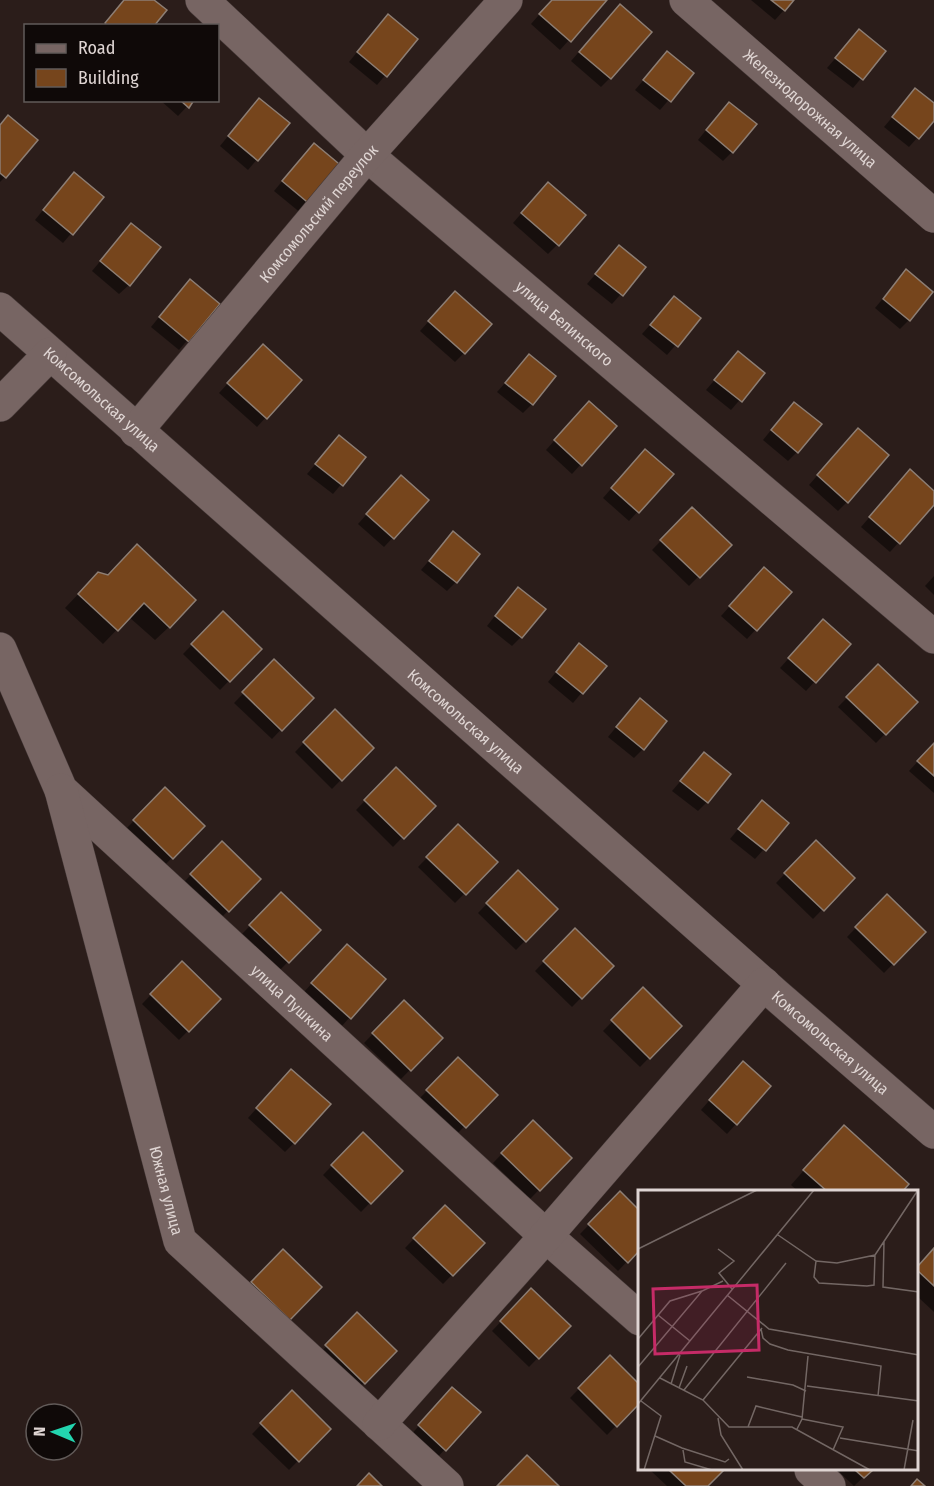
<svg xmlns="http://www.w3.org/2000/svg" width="934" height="1486" font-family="'Fira Sans Condensed',sans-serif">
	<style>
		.shadow { fill: #0007 }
		.building { fill: #76451c; stroke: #8d7e74; stroke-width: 1.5 }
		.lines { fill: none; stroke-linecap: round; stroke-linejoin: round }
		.minor-casing { stroke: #443837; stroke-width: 34 }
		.minor { stroke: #776563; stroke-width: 33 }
		.labels { text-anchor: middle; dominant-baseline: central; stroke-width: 4.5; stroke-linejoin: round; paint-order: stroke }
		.street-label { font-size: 16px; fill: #dfd5d3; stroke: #0f0908 }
		.inset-road { fill: none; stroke: #736764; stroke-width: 1.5 }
		.view { fill: #c52b67; fill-opacity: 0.15; stroke: #c52b67; stroke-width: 3 }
		.inset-edge { fill: none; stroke: #dfd5d3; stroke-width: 3 }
	</style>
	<rect width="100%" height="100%" fill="#2b1d1a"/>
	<!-- shadow -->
	<g class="shadow">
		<polygon points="552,0 605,0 560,50 531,24"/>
		<polygon points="751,0 793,0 775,20"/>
		<polygon points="611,15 610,78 601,87 571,61"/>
		<polygon points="379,25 416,39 377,85 349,62"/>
		<polygon points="859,31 884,51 853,88 827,68"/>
		<polygon points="667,53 692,73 660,110 635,90"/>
		<polygon points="915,90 934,105 934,119 909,147 884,127"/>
		<polygon points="160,100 193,100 178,116"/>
		<polygon points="250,109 288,123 248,170 220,146"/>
		<polygon points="720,113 732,152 723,161 698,140"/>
		<polygon points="0,125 5,177 0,182"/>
		<polygon points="305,154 342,168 302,214 274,191"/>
		<polygon points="65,183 102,197 63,243 35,220"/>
		<polygon points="539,193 557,245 548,254 513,223"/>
		<polygon points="131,225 129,285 119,294 92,271"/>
		<polygon points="619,247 644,268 612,304 587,284"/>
		<polygon points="906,271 909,320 900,329 875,308"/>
		<polygon points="181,290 218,304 179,350 151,327"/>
		<polygon points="674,298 699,318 667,355 642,334"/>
		<polygon points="446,302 464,353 455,362 420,331"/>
		<polygon points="738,353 763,373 731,410 706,390"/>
		<polygon points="254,355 300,380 257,427 219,393"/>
		<polygon points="529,356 532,404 523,413 497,392"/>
		<polygon points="580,412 581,464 572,474 546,450"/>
		<polygon points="785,413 797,452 788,461 763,440"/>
		<polygon points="339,437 364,457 333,494 307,474"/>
		<polygon points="849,439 847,502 838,511 809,485"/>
		<polygon points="636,460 672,474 629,521 603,498"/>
		<polygon points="901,481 934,493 934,503 890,552 861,527"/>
		<polygon points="392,486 427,501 384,547 358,524"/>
		<polygon points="692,509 730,545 689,586 652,550"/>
		<polygon points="444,543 456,582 447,591 421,570"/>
		<polygon points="123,560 169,627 155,640 129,617 103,644 65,608 84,588 108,576"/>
		<polygon points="934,576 934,595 925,586"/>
		<polygon points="755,578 790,592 747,639 721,616"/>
		<polygon points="509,598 521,637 512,646 487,626"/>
		<polygon points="223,613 260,649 220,690 183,654"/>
		<polygon points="814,630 849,644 806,691 780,668"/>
		<polygon points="570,655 604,666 573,703 548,682"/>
		<polygon points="274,662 311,698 272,739 234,703"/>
		<polygon points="878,666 916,702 876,743 838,707"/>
		<polygon points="631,709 643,749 634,758 608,737"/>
		<polygon points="335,711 372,748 332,789 295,752"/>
		<polygon points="934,744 934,793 909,771"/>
		<polygon points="704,754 707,802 698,811 672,791"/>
		<polygon points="396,769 433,806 393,847 356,810"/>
		<polygon points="165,789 203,826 163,867 125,830"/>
		<polygon points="753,811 787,823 755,859 730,839"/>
		<polygon points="458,826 496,862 455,903 418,867"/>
		<polygon points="816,842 853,878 813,919 776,883"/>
		<polygon points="222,843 259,879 219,920 182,884"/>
		<polygon points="518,872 556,909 516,950 478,913"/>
		<polygon points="281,894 319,930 279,971 241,935"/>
		<polygon points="887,896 924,932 884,973 847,937"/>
		<polygon points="575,930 612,966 572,1007 535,971"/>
		<polygon points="338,955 384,979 341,1027 303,993"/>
		<polygon points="182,963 219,999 179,1040 142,1004"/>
		<polygon points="643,990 680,1026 640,1067 603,1031"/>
		<polygon points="404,1002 441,1038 401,1079 364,1043"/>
		<polygon points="458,1059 495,1095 455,1136 418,1100"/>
		<polygon points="734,1072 769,1087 727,1134 701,1110"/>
		<polygon points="282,1080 294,1143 285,1152 248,1118"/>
		<polygon points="533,1122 570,1158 530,1199 493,1163"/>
		<polygon points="363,1134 401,1171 361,1212 323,1175"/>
		<polygon points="830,1141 900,1192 799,1192 791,1185"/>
		<polygon points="620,1193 640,1248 618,1271 580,1234"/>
		<polygon points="445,1207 483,1243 443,1284 405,1248"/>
		<polygon points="934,1248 934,1312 918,1297 918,1267"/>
		<polygon points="283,1251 320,1287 280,1328 243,1292"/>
		<polygon points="531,1290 569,1326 529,1367 492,1331"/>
		<polygon points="357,1315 395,1351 355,1392 317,1356"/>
		<polygon points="610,1357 640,1401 607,1435 570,1398"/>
		<polygon points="292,1393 329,1429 289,1470 252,1434"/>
		<polygon points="443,1398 479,1412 436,1459 410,1436"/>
		<polygon points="650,1470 722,1470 706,1486 667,1486"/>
		<polygon points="837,1470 871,1470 854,1486"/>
	</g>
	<!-- building -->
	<g class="building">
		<polygon points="124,0 154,0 167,10 154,26 107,26 105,23"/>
		<polygon points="552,0 607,0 571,42 539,14"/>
		<polygon points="771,0 794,0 785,11"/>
		<polygon points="620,4 652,32 611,79 579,52"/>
		<polygon points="388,14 418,39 387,77 357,52"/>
		<polygon points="859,29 886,51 863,80 835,58"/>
		<polygon points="667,51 694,73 671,102 643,80"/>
		<polygon points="915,88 934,103 934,121 919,139 892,117"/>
		<polygon points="259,98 290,123 258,161 228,136"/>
		<polygon points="180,100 194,100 189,108"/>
		<polygon points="729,102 757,124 733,153 706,130"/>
		<polygon points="8,115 38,140 6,178 0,173 0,125"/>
		<polygon points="314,143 344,168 312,206 282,181"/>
		<polygon points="74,172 104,197 73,235 43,210"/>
		<polygon points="548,182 586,215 559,246 521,213"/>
		<polygon points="131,223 161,247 130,286 100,261"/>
		<polygon points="619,245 646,267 623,296 595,274"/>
		<polygon points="906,269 933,292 910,321 883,299"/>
		<polygon points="190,279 220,304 189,342 159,317"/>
		<polygon points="455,291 492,324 465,354 428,321"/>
		<polygon points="674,296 701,318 678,347 650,325"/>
		<polygon points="263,344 302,380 267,419 227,383"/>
		<polygon points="738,351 765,373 742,402 714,380"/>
		<polygon points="529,354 556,376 533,405 505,383"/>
		<polygon points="589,401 617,426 582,466 554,440"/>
		<polygon points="794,402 822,424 798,453 771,430"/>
		<polygon points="858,428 889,455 848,503 817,475"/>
		<polygon points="339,435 366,457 343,486 315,464"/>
		<polygon points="645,449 674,474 639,513 611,488"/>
		<polygon points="910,469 934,491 934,505 900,544 869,517"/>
		<polygon points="401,475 429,500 394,539 366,514"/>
		<polygon points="692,507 732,545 700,578 660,540"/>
		<polygon points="453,531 480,554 457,583 429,561"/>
		<polygon points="137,544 196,600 170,628 144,603 118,631 78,594 98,572 108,575"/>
		<polygon points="764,567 792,592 757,631 729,606"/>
		<polygon points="518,587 546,609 522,638 495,616"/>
		<polygon points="223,611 262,649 230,682 191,644"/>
		<polygon points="823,619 851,644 816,683 788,658"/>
		<polygon points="579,643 607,666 583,694 556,672"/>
		<polygon points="274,659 314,698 282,731 242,692"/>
		<polygon points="878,664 918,702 886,735 846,697"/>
		<polygon points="640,698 667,721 644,750 616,727"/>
		<polygon points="335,709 374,748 342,781 303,742"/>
		<polygon points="934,743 934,776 917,761"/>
		<polygon points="704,752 731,774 708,803 680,781"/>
		<polygon points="396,767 436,806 404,839 364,800"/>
		<polygon points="165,787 205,826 173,859 133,820"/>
		<polygon points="762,800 789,823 766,851 738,829"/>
		<polygon points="458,824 498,862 466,895 426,857"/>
		<polygon points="816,840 855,878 824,911 784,873"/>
		<polygon points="222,841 261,879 229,912 190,874"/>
		<polygon points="518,870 558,909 526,942 486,903"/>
		<polygon points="281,892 321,930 289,963 249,925"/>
		<polygon points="887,894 926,932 894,965 855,927"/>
		<polygon points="575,928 614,966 582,999 543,961"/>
		<polygon points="347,944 386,979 351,1019 311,983"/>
		<polygon points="182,961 221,999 189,1032 150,994"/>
		<polygon points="643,987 682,1026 650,1059 611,1020"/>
		<polygon points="404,1000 443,1038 411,1071 372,1033"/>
		<polygon points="458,1057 498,1095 466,1128 426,1090"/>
		<polygon points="743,1061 771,1086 737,1125 709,1100"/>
		<polygon points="291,1069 331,1104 295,1144 256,1108"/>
		<polygon points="533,1120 572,1158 540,1191 501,1153"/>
		<polygon points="844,1125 909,1184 902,1192 828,1192 803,1170"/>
		<polygon points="363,1132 403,1171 371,1204 331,1165"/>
		<polygon points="620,1191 640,1211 640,1250 628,1263 588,1224"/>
		<polygon points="445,1205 485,1243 453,1276 413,1238"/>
		<polygon points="934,1248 934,1286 918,1271 918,1266"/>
		<polygon points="283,1249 322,1287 290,1320 251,1282"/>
		<polygon points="531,1288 571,1326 539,1359 500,1321"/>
		<polygon points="357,1312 397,1351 365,1384 325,1345"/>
		<polygon points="610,1355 640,1385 640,1403 617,1427 578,1388"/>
		<polygon points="452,1387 481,1412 446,1451 418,1425"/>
		<polygon points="292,1390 331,1429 299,1462 260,1423"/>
		<polygon points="527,1455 559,1486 497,1486"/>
		<polygon points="669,1470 724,1470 708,1486 686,1486"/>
		<polygon points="855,1470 873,1470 864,1478"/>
		<polygon points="369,1473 382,1486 357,1486"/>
		<polygon points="917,1479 925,1486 911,1486"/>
	</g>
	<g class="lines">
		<defs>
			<g id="minor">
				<path id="s1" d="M 202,0 L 367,155 L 934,637"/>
				<path id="s2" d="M 686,0 L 934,216"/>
				<path id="s3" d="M 0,309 L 776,995 L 934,1132"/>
				<polyline points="0,405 50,354"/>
				<path id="s4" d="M 136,431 L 367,155 L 506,0"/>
				<path id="s5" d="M 0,649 L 61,790 L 546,1236 L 640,1319"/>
				<path id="s6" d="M 61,790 L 180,1241 L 447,1486"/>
				<polyline points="379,1424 546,1236 764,984"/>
				<polyline points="811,1470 829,1486"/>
			</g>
		</defs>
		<!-- minor casing -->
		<use href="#minor" class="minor-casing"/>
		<!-- minor -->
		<use href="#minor" class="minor"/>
	</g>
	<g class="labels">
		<!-- street labels -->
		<g class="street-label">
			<text stroke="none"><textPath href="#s2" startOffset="165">Железнодорожная улица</textPath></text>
			<text stroke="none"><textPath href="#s4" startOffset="284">Комсомольский переулок</textPath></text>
			<text stroke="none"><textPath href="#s1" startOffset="486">улица Белинского</textPath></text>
			<text stroke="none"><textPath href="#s3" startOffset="136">Комсомольская улица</textPath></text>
			<text stroke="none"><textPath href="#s3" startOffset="622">Комсомольская улица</textPath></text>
			<text stroke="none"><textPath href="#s5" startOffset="468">улица Пушкина</textPath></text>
			<text stroke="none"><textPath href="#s3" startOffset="1108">Комсомольская улица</textPath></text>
			<text stroke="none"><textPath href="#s6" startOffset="414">Южная улица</textPath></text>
		</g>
	</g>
	<!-- overview -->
	<g transform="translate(638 1190)">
		<rect width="280" height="280" fill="#2b1d1a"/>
		<path class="inset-road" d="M 140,45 L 178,71 L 199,73 L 237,65 L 280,0M 246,52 L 245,97 L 281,102M 0,59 L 119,0M 80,59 L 96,71 L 81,83 L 94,99M 178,71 L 176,87 L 181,93 L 229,96 L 236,95 L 237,65M 89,105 L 131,139 L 281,165M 20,125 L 52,151M 123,139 L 125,148 L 132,154 L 150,160 L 243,176 L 240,206M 0,149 L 32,111 L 64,101M 0,177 L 64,101 L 85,91M 109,187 L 155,195 L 168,201M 22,188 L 65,210 L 91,237 L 154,237 L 232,280M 33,194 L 42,165M 169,196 L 281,211M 41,198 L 49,176M 46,200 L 148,73M 65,210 L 124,138M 3,211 L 23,226 L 6,280M 0,214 L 176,0M 80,228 L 83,245 L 105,280M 164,229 L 205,237 L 195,260M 110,237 L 118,216 L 164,227M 159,239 L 164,229 L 170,166M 17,246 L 44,258 L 87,272 L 91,269M 202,248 L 281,261M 45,260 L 47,272 L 74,280M 266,280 L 275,230"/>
		<path class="view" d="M 119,95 L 121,160 L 17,164 L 15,99 Z"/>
		<rect width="280" height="280" class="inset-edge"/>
	</g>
	<!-- legend -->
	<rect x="24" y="24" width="195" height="78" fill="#0f0908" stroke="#625b59" stroke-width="1.5"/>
	<rect x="36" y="44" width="30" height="9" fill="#776563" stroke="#625b59" stroke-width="1.5"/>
	<text x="78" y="54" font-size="18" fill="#dfd5d3">Road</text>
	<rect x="36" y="69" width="30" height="18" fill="#76451c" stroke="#625b59" stroke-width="1.5"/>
	<text x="78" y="84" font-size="18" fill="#dfd5d3">Building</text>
	<!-- north arrow -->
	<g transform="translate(54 1432) rotate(272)"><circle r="28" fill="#0f0908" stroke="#625b59" stroke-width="1.5"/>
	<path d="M0-4.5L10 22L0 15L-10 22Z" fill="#23d5af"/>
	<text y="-9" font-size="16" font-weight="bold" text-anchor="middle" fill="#dfd5d3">N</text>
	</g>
</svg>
